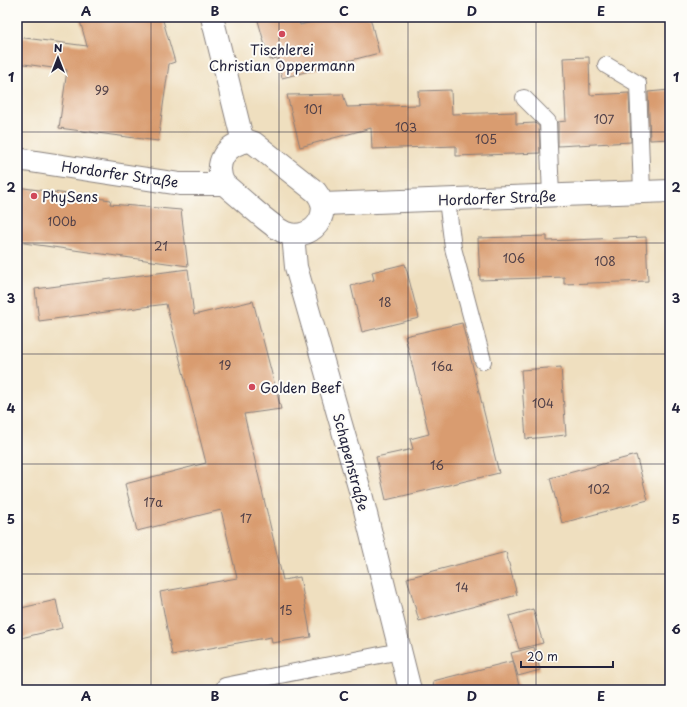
<svg xmlns="http://www.w3.org/2000/svg" width="687" height="707" font-family="'Playpen Sans',sans-serif">
	<style>
		.building { fill: #d99c6f }
		.lines { fill: none; stroke-linecap: round; stroke-linejoin: round }
		.service-casing { stroke: #88807d; stroke-width: 18 }
		.tertiary-casing { stroke: #88807d; stroke-width: 24 }
		.secondary-casing { stroke: #88807d; stroke-width: 24 }
		.service { stroke: #fff; stroke-width: 16 }
		.tertiary { stroke: #fff; stroke-width: 22 }
		.secondary { stroke: #fff; stroke-width: 22 }
		.grid { fill: none; stroke: #22223b; stroke-width: 1; stroke-opacity: 0.55 }
		.poi-dot { fill: #d1495b; stroke: #fdfcf7; stroke-width: 1.5 }
		.labels { text-anchor: middle; dominant-baseline: central; stroke-width: 4; stroke-linejoin: round; paint-order: stroke }
		.number-label { font-size: 12px; fill: #504048 }
		.poi-label { font-size: 14px; fill: #22223b; stroke: #fdfcf7; text-anchor: start }
		.street-label { font-size: 14px; fill: #22223b; stroke: #fdfcf7 }
		.neatline { fill: none; stroke: #22223b; stroke-width: 1.5 }
		.grid-label { font-size: 13px; text-anchor: middle; font-weight: bold; fill: #22223b }
	</style>
	<rect width="100%" height="100%" fill="#fdfcf7"/>
	<filter id="ink" filterUnits="userSpaceOnUse"><feTurbulence type="fractalNoise" baseFrequency=".025" numOctaves="2"/><feDisplacementMap in="SourceGraphic" scale="8" xChannelSelector="R" yChannelSelector="G"/><feConvolveMatrix kernelMatrix="1 2 1 2 8 2 1 2 1" color-interpolation-filters="sRGB"/></filter>
	<filter id="wash" filterUnits="userSpaceOnUse"><feTurbulence type="fractalNoise" baseFrequency=".012" numOctaves="4" result="noise"/><feDisplacementMap in="SourceGraphic" scale="16" xChannelSelector="R" yChannelSelector="G"/><feGaussianBlur stdDeviation="0.9" result="paint"/><feColorMatrix in="noise" values="0 0 0 0 0 0 0 0 0 0 0 0 0 0 0 0 0 1.4 0 .05"/><feComposite in="paint" operator="in"/></filter>
	<g filter="url(#wash)">
		<rect width="100%" height="100%" fill="#efdfbf"/>
		<g id="blocks">
			<!-- building -->
			<g class="building">
				<polygon points="79,17 162,17 175,62 169,64 158,141 59,128 67,70 17,63 17,37 87,46"/>
				<polygon points="257,17 298,17 300,25 332,17 370,17 379,53 282,78 277,58 269,60"/>
				<polygon points="589,57 590,95 629,93 631,142 558,146 558,122 566,121 563,58"/>
				<polygon points="451,90 452,114 516,112 516,124 535,123 539,126 540,153 456,156 456,146 372,149 371,128 300,147 287,95 343,94 347,107 419,105 418,91"/>
				<polygon points="670,90 670,139 650,140 648,92"/>
				<polygon points="17,187 111,200 110,204 181,210 188,266 17,242"/>
				<polygon points="547,236 547,241 646,237 648,281 564,284 564,277 480,280 478,238"/>
				<polygon points="405,264 419,318 362,332 351,286 374,280 372,272"/>
				<polygon points="188,269 194,315 253,301 281,409 244,414 283,580 300,577 311,637 272,643 271,637 172,655 160,592 237,578 221,510 137,531 125,484 206,463 166,304 39,321 35,289"/>
				<polygon points="462,323 499,473 386,500 376,457 413,449 410,439 429,434 405,336"/>
				<polygon points="561,367 566,435 526,439 521,370"/>
				<polygon points="636,455 648,500 562,523 550,478"/>
				<polygon points="506,552 517,595 419,621 407,578"/>
				<polygon points="56,600 62,628 21,638 17,619 17,609"/>
				<polygon points="533,609 543,643 519,649 509,616"/>
				<polygon points="534,647 540,670 518,676 511,653"/>
				<polygon points="513,661 520,690 434,690 433,681"/>
			</g>
		</g>
	</g>
	<g filter="url(#ink)">
		<use href="#blocks" fill-opacity="0" stroke="#88807d" stroke-width="1"/>
		<g class="lines">
			<defs>
				<g id="service">
					<polyline points="606,65 638,84 642,192"/>
					<polyline points="524,98 548,122 551,196"/>
					<polyline points="447,200 453,248 483,361"/>
					<polyline points="225,686 400,651"/>
				</g>
				<g id="tertiary">
					<polyline points="212,17 243,142"/>
					<polyline points="293,235 296,267 361,494 410,690"/>
				</g>
				<g id="secondary">
					<path d="M 248,141 L 254,143 L 316,192 C 323,201 325,209 320,220 C 314,232 299,238 286,233 C 272,228 238,195 224,184 C 213,163 226,144 248,141 Z"/>
					<polyline points="17,159 180,184 224,184"/>
					<polyline points="323,204 670,191"/>
				</g>
			</defs>
			<!-- service casing -->
			<use href="#service" class="service-casing"/>
			<!-- tertiary casing -->
			<use href="#tertiary" class="tertiary-casing"/>
			<!-- secondary casing -->
			<use href="#secondary" class="secondary-casing"/>
			<!-- service -->
			<use href="#service" class="service"/>
			<!-- tertiary -->
			<use href="#tertiary" class="tertiary"/>
			<!-- secondary -->
			<use href="#secondary" class="secondary"/>
		</g>
	</g>
	<!-- grid -->
	<path class="grid" d="M 151,17 L 151,690M 279,17 L 279,690M 408,17 L 408,690M 536,17 L 536,690M 17,132 L 670,132M 17,243 L 670,243M 17,354 L 670,354M 17,464 L 670,464M 17,574 L 670,574"/>
	<!-- markers -->
	<g class="poi-dot">
		<circle cx="282" cy="34" r="4"/>
		<circle cx="34" cy="196" r="4"/>
		<circle cx="252" cy="387" r="4"/>
	</g>
	<g class="labels">
		<!-- number labels -->
		<g class="number-label">
			<text x="102" y="90">99</text>
			<text x="313" y="109">101</text>
			<text x="604" y="119">107</text>
			<text x="406" y="127">103</text>
			<text x="486" y="139">105</text>
			<text x="62" y="221">100b</text>
			<text x="161" y="246">21</text>
			<text x="514" y="258">106</text>
			<text x="605" y="261">108</text>
			<text x="385" y="302">18</text>
			<text x="225" y="365">19</text>
			<text x="442" y="366">16a</text>
			<text x="543" y="403">104</text>
			<text x="437" y="465">16</text>
			<text x="599" y="489">102</text>
			<text x="153" y="502">17a</text>
			<text x="246" y="518">17</text>
			<text x="462" y="587">14</text>
			<text x="286" y="610">15</text>
		</g>
		<!-- poi labels -->
		<g class="poi-label">
			<text x="282" y="49" text-anchor="middle">Tischlerei<tspan x="282" dy="16">Christian Oppermann</tspan></text>
			<text x="42" y="196">PhySens</text>
			<text x="260" y="387">Golden Beef</text>
		</g>
		<!-- street labels -->
		<g class="street-label">
			<text transform="translate(120 174) rotate(8)">Hordorfer Straße</text>
			<text transform="translate(497 198) rotate(-2)">Hordorfer Straße</text>
			<text transform="translate(351 462) rotate(75)">Schapenstraße</text>
		</g>
	</g>
	<!-- margin -->
	<rect width="687" height="707" fill="none" stroke="#fdfcf7" stroke-width="44"/>
	<!-- north arrow -->
	<g transform="translate(58 58)" stroke="#fdfcf7" stroke-width="3" paint-order="stroke">
	<path d="M0-3L7 15L0 10L-7 15Z" fill="#22223b"/>
	<text y="-6" font-size="11" font-weight="bold" text-anchor="middle" fill="#22223b">N</text>
	</g>
	<!-- scale -->
	<path d="M521 661v6h92v-6" fill="none" stroke="#22223b" stroke-width="2"/>
	<text x="527" y="661" font-size="12" fill="#22223b" stroke="#fdfcf7" stroke-width="3" paint-order="stroke">20 m</text>
	<rect x="22" y="22" width="643" height="663" class="neatline"/>
	<g class="grid-label">
		<text x="86" y="16">A</text>
		<text x="215" y="16">B</text>
		<text x="344" y="16">C</text>
		<text x="472" y="16">D</text>
		<text x="601" y="16">E</text>
		<text x="11" y="82">1</text>
		<text x="676" y="82">1</text>
		<text x="11" y="192">2</text>
		<text x="676" y="192">2</text>
		<text x="11" y="303">3</text>
		<text x="676" y="303">3</text>
		<text x="11" y="413">4</text>
		<text x="676" y="413">4</text>
		<text x="11" y="524">5</text>
		<text x="676" y="524">5</text>
		<text x="11" y="634">6</text>
		<text x="676" y="634">6</text>
		<text x="86" y="701">A</text>
		<text x="215" y="701">B</text>
		<text x="344" y="701">C</text>
		<text x="472" y="701">D</text>
		<text x="601" y="701">E</text>
	</g>
</svg>
